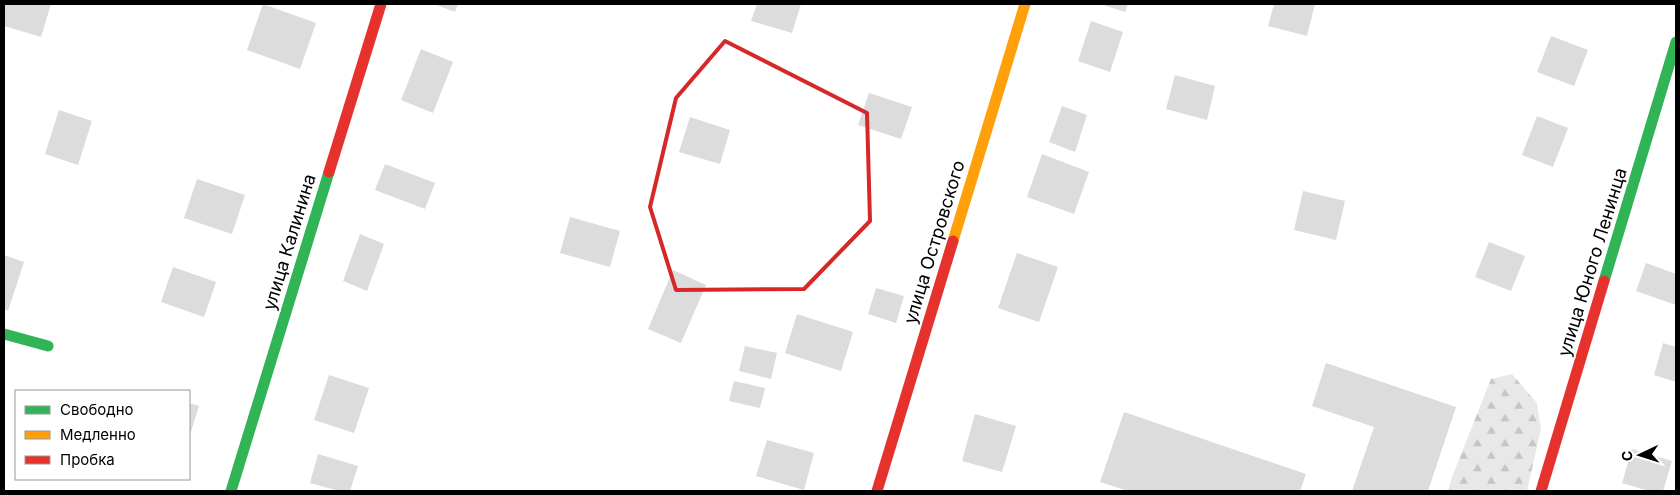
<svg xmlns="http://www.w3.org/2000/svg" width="1680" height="495" font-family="Inter,sans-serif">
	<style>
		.forest { fill: url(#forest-firs) }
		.building { fill: #dcdcdc }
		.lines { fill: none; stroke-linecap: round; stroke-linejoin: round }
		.fast { stroke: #30b455; stroke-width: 11 }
		.slow { stroke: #ff9f0a; stroke-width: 11 }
		.jam { stroke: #e5322d; stroke-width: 11 }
		.marked { fill: none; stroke: #d62828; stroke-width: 4; stroke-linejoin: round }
		.labels { text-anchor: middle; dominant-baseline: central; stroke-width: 4; stroke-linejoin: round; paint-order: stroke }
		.street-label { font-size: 18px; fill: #000; stroke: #fff }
	</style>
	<defs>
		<pattern id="forest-firs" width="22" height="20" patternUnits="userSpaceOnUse" patternTransform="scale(1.25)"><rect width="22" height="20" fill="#e8e8e8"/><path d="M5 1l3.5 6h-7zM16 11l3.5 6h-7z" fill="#c5c5c5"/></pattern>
	</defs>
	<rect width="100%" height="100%" fill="#fff"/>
	<!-- forest -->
	<polygon class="forest" points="1512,374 1537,403 1541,429 1527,491 1448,491 1452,477 1491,379"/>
	<!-- building -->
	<g class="building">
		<polygon points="4,4 51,4 41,37 4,26"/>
		<polygon points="263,4 316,23 300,69 247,50"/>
		<polygon points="434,4 458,4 455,12"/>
		<polygon points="757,4 801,4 792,33 751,21"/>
		<polygon points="1100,4 1128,4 1125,12"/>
		<polygon points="1274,4 1315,4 1307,36 1268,26"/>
		<polygon points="1091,21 1123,32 1110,72 1078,61"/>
		<polygon points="1551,36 1588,50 1574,86 1537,72"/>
		<polygon points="421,49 453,62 433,113 401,100"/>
		<polygon points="1175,75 1215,86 1207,120 1166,109"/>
		<polygon points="869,93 912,107 901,139 858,125"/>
		<polygon points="1062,106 1087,115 1075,152 1049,142"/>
		<polygon points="59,110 92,121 78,165 45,154"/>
		<polygon points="1537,116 1568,128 1553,167 1522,155"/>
		<polygon points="690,117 730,130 720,164 679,152"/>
		<polygon points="1042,154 1089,172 1074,214 1027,197"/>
		<polygon points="385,164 435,183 425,209 375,190"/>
		<polygon points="197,179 245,195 232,234 184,218"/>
		<polygon points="1303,191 1345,201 1336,240 1294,230"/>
		<polygon points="570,217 620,231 610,267 560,253"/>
		<polygon points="360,234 384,244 367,291 343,281"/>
		<polygon points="1489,242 1525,256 1511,291 1475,277"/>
		<polygon points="1017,253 1058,267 1039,322 998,308"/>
		<polygon points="4,255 24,262 8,311 4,309"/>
		<polygon points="1646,263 1676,274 1676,305 1636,291"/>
		<polygon points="173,267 216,282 204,317 161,302"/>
		<polygon points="673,270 706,285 681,343 648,329"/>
		<polygon points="876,288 904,296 896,323 868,314"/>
		<polygon points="797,314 853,332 841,371 785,353"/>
		<polygon points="1663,343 1676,347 1676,382 1654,375"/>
		<polygon points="745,346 777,353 771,379 739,371"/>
		<polygon points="1326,363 1456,407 1428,491 1352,491 1374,427 1312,406"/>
		<polygon points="329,375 369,388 354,433 314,420"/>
		<polygon points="734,381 765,388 760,408 729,401"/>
		<polygon points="189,403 199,406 189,438"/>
		<polygon points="1124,412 1306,474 1300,491 1128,491 1100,482"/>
		<polygon points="975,414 1016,426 1002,472 962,461"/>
		<polygon points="767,440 814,453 804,490 756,476"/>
		<polygon points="1632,449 1672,461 1663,491 1649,491 1622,483"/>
		<polygon points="318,454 358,466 350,491 339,491 310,483"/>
	</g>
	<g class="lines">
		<!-- fast -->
		<g class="fast">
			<polyline points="1604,281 1676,42"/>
			<polyline points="4,334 48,346"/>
			<polyline points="231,491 329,172"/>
		</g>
		<!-- slow -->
		<polyline class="slow" points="953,241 1025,4"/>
		<!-- jam -->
		<g class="jam">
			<polyline points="329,172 381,4"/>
			<polyline points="877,491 953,241"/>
			<polyline points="1541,491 1604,281"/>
		</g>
	</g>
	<!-- marked area -->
	<path class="marked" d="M 725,41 L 867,113 L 870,221 L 804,289 L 676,290 L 650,207 L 676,98 Z"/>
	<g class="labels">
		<!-- street labels -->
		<g class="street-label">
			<text transform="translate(289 242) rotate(-73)">улица Калинина</text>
			<text transform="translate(934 242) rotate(-73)">улица Островского</text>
			<text transform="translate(1592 262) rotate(-73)">улица Юного Ленинца</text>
		</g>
	</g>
	<!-- border -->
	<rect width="1680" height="495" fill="none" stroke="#000000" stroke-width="10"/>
	<!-- legend -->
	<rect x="15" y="390" width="175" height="90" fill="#ffffff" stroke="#999999"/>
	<rect x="25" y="406" width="25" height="8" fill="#30b455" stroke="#999999"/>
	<text x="60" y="415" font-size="15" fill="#000000">Свободно</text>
	<rect x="25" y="431" width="25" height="8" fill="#ff9f0a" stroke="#999999"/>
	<text x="60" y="440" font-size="15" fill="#000000">Медленно</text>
	<rect x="25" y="456" width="25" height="8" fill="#e5322d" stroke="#999999"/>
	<text x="60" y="465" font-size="15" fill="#000000">Пробка</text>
	<!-- north arrow -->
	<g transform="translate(1640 455) rotate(266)" stroke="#ffffff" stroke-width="4" paint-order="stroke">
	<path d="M0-4L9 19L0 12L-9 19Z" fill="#000000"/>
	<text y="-8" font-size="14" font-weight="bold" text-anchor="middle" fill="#000000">С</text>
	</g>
</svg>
